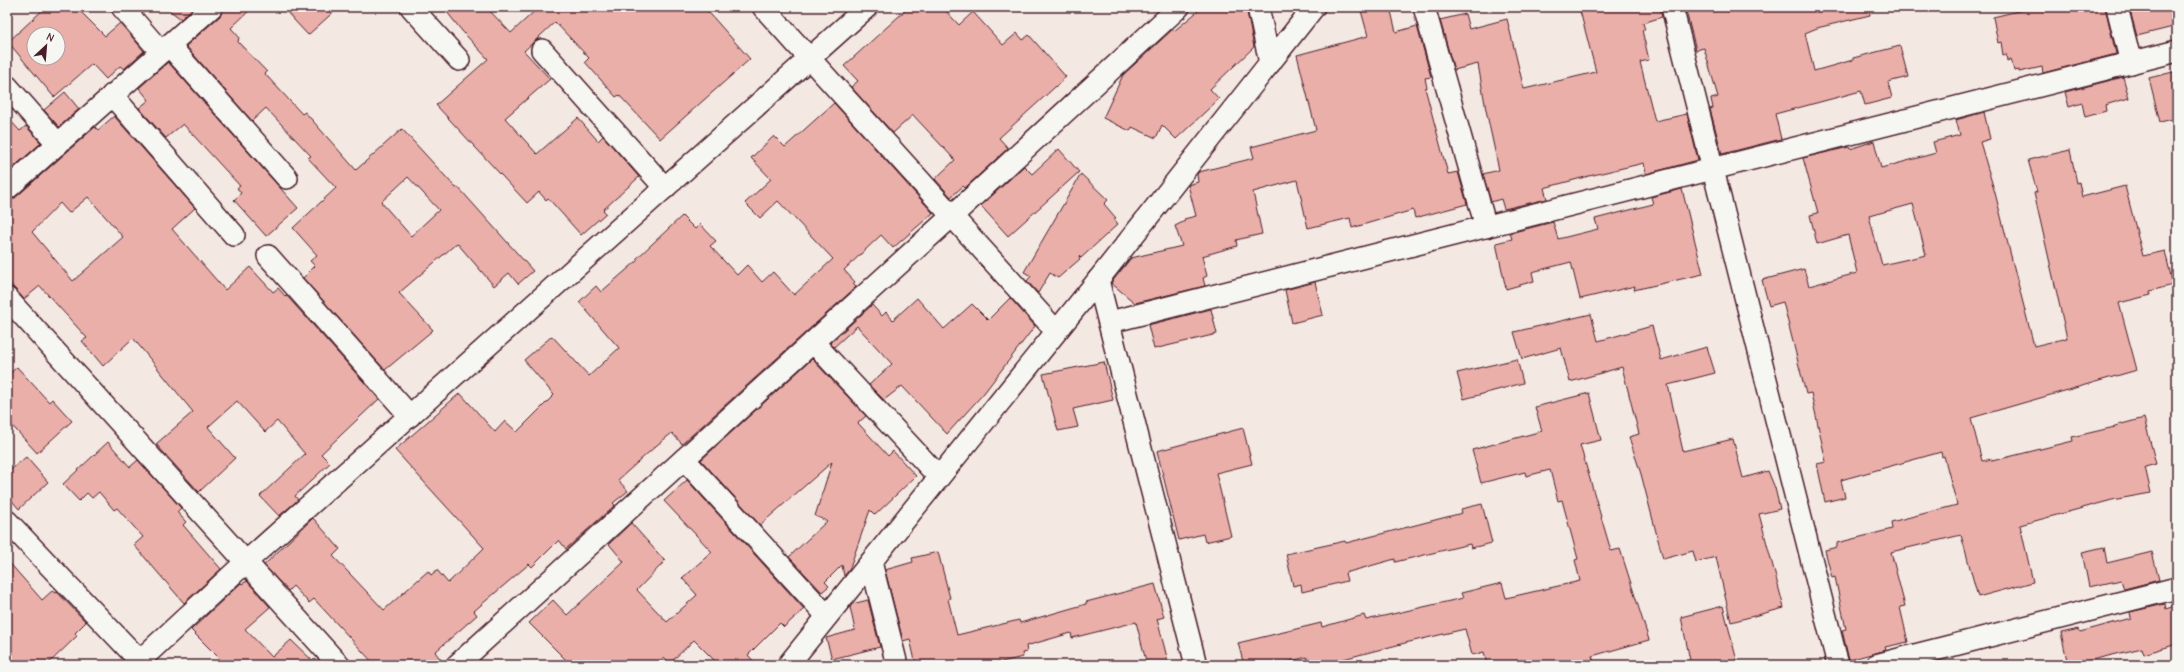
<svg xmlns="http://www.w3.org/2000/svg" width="2184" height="672" font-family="'Comic Neue',sans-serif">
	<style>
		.building { fill: #eaafa9; stroke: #4a1f2b; fill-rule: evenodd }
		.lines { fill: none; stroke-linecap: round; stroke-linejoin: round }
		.minor-casing { stroke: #4a1f2b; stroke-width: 24 }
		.minor { stroke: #f6f6f2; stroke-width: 21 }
	</style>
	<rect width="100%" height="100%" fill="#f4e8e3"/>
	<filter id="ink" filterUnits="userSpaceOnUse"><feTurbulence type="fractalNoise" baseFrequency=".025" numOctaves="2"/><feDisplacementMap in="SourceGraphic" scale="8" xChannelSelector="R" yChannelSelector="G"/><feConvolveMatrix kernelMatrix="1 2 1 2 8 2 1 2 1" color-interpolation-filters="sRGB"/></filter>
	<g filter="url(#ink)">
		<!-- building -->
		<g class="building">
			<path d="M 46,7 L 76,7 L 105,36 L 120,23 L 144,51 L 124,69 L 120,66 L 106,79 L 92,64 L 54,97 L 8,42 ZM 34,34 L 58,34 L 58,58 L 34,58 Z"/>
			<polygon points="165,7 194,7 181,19"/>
			<path d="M 224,7 L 253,7 L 231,28 L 239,37 L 238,42 L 267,72 L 265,74 L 302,114 L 305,112 L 356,170 L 402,129 L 456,188 L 458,187 L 533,271 L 518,284 L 509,273 L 494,286 L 457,243 L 399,293 L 433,330 L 385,370 L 303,278 L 315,266 L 310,261 L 317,255 L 293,228 L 336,188 L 308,158 L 311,156 L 266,108 L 252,121 L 186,46 L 220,16 ZM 408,177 L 439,210 L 411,236 L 381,202 Z"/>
			<polygon points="282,7 339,7 308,35"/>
			<polygon points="443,7 486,7 511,33 539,7 704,7 750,59 660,139 619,95 616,97 585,62 589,58 555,22 524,51 550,79 505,118 537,154 578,118 598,141 603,136 639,177 603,210 606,213 581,235 548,198 546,200 539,192 527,203 436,105 488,59 462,31"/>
			<polygon points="909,7 942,7 959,25 973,12 1003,45 1017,33 1023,40 1029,35 1066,77 999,138 1008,148 965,188 963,186 951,197 935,179 955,160 913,115 893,133 851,87 858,81 844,66"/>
			<polygon points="1203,7 1246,7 1254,47 1210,89 1219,99 1176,139 1162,125 1156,138 1132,127 1130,131 1103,118 1123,75 1173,29 1174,31"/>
			<polygon points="1360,7 1390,7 1396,32 1417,26 1431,77 1425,78 1427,88 1425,88 1448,174 1458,172 1467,204 1415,218 1413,210 1352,228 1350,218 1308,228 1297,180 1253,192 1262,234 1236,240 1237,246 1202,256 1207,276 1203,278 1205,286 1135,303 1111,283 1131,258 1182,246 1175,226 1185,221 1184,219 1196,216 1188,185 1198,182 1197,174 1199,172 1254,158 1251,147 1316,130 1297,55 1368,36"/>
			<polygon points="1579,7 1660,7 1662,17 1643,23 1645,30 1642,30 1649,60 1640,62 1655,121 1687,114 1698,160 1646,174 1644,163 1589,176 1544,188 1547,199 1504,209 1501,199 1491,202 1483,174 1499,170 1486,110 1478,64 1454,70 1440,20 1465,14 1469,29 1507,19 1524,89 1596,72"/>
			<polygon points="1685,7 1869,7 1870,15 1817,28 1805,33 1814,71 1853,60 1853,58 1900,46 1908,77 1888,82 1892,98 1865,105 1861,91 1775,114 1781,139 1722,154 1710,109 1713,108 1711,99 1718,97 1704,48 1696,50"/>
			<polygon points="2035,7 2105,7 2116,54 2043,73 2042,67 2019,72 2019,70 2014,71 2011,59 2007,61 2006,54 2003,55 2001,42 1998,43 1993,17"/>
			<polygon points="2129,7 2177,7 2177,26 2137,36"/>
			<polygon points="168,62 298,208 266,236 234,200 241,193 237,188 240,186 183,124 166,138 139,108 149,100 139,88"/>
			<polygon points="2177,71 2177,118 2160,122 2149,78"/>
			<polygon points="2123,77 2129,98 2105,105 2106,111 2085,117 2082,103 2069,107 2065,92"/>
			<polygon points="65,92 79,109 59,127 44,110"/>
			<polygon points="834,103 933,213 893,248 881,235 844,270 855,282 853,284 856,287 682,444 672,433 657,445 618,480 628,491 613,503 615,505 566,549 559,540 532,567 529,564 474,611 477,615 435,652 445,665 375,665 314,599 309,603 293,586 288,591 264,565 313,518 340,549 333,556 384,610 428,571 431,575 437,570 448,583 484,548 395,450 460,393 495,432 505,421 517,432 554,395 524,360 552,336 589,376 619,348 579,302 596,286 601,292 638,260 636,259 682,216 695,229 700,224 716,241 710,246 737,275 747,265 762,282 773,272 794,295 833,259 778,201 760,218 745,203 771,179 751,158 774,136 785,147"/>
			<path d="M 1984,112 L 1990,139 L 1980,142 L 1995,193 L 2034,346 L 2067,338 L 2034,193 L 2037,192 L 2028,160 L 2070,150 L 2077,183 L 2079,182 L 2082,197 L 2125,186 L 2143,256 L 2165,251 L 2173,285 L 2150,291 L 2151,295 L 2119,303 L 2137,370 L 1971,418 L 1982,461 L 1992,459 L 1992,461 L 2073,441 L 2072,437 L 2119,426 L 2118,425 L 2144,418 L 2156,464 L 2145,467 L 2151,493 L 2112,500 L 2020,525 L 2033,582 L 1978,597 L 1961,535 L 1891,552 L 1905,606 L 1900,607 L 1908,642 L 1885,647 L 1886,650 L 1849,660 L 1842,630 L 1846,629 L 1835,577 L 1832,578 L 1825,550 L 1837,547 L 1837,543 L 1892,529 L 1891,522 L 1957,505 L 1944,456 L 1942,457 L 1941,452 L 1841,480 L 1845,497 L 1825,502 L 1817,464 L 1826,462 L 1811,393 L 1806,394 L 1783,302 L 1769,306 L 1762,280 L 1804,269 L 1809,286 L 1857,273 L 1848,235 L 1817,244 L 1810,215 L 1818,213 L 1803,158 L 1849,147 L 1850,149 L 1874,141 L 1881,168 L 1936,153 L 1933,142 L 1960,135 L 1956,120 ZM 1913,204 L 1926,255 L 1882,265 L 1869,216 Z"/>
			<path d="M 114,116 L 195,208 L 172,229 L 225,290 L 250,267 L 273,292 L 278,288 L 285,296 L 286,295 L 379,399 L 321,454 L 330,463 L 295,496 L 298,500 L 279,516 L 260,496 L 305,454 L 277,421 L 265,432 L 237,401 L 208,427 L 235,458 L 199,492 L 156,444 L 193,412 L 133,338 L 103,366 L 82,341 L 87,338 L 40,286 L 24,299 L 7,280 L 7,201 L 15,198 L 95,127 L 98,130 ZM 88,197 L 123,237 L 73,281 L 32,232 L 60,203 L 69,213 Z"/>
			<polygon points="7,117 20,131 26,126 41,143 7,173"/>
			<polygon points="1059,149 1079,172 1008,236 981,206 1024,166 1032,174"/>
			<polygon points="1081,174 1108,200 1104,204 1116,218 1114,219 1118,224 1081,258 1079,256 1080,259 1058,278 1050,273 1038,293 1027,281 1031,276 1024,272"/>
			<polygon points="1682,189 1703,274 1634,290 1635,286 1580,299 1571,262 1532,272 1534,281 1506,289 1496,243 1512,239 1510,233 1553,222 1558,239 1598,229 1595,219 1653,204 1651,197"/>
			<polygon points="1315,282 1323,315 1292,323 1285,290"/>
			<polygon points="917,298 944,329 972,304 988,320 1010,298 1035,326 984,393 947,434 902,386 884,400 869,385 892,364 857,326 834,347 830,343 872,305 882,316 886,312 893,320"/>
			<polygon points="1211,309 1217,334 1154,349 1148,325"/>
			<polygon points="1591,314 1598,341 1652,326 1661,360 1707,347 1715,373 1668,385 1683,451 1733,439 1743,478 1768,471 1775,488 1780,509 1759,514 1784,608 1731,622 1716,557 1696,562 1693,551 1663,559 1641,474 1629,437 1639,434 1622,367 1570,382 1561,348 1522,359 1514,332"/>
			<polygon points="812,359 866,416 858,423 888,456 893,451 916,476 875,515 870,510 849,570 844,576 842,565 825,582 829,586 822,592 789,557 827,521 815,516 832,462 760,525 701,460"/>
			<polygon points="1517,359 1523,383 1464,399 1457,373"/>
			<polygon points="1104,362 1113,400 1073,409 1078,427 1058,431 1043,374"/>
			<polygon points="17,367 49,402 52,399 72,421 37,453 7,420 7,376"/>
			<polygon points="1589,393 1601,440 1580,445 1611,551 1620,549 1649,640 1592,656 1595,665 1487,665 1484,652 1472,655 1465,629 1405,643 1320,665 1309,665 1307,657 1275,665 1244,665 1238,643 1321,623 1322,627 1364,615 1366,620 1419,608 1463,598 1461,593 1502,583 1506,598 1580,581 1575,560 1578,559 1562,500 1558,501 1550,470 1526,476 1525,472 1481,483 1472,450 1542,431 1535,407"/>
			<polygon points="1243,428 1252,464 1216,473 1231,536 1205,542 1203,534 1179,540 1157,451"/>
			<polygon points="108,442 130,467 138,460 181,508 177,512 186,522 183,525 221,569 184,603 134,545 143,537 117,508 114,510 99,492 92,498 87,493 79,501 63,484"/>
			<polygon points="26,457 48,482 19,509 7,495 7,473"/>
			<polygon points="687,480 804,609 784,627 780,623 748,655 757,665 719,665 694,640 670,663 664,657 655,665 571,665 529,623 553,600 567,615 624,562 609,544 631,523 665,561 637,590 667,622 697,595 682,578 712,552 664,501"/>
			<polygon points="1482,504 1492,543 1471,548 1470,544 1395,562 1395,559 1345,573 1347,581 1302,592 1301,584 1293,586 1286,554 1345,541 1346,543 1462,513 1461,509"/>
			<polygon points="2104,547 2107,563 2152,552 2159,580 2124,589 2121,580 2089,587 2082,552"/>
			<polygon points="938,552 950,598 948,599 957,635 1019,620 1020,623 1086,604 1086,602 1155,584 1164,617 1157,619 1169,665 1147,665 1136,622 1072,638 1071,633 1026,646 1027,652 1022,653 1023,657 989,665 916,665 910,639 903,641 885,570 913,562 912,558"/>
			<polygon points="7,560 42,600 52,591 55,593 57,592 86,622 75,633 77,636 47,665 7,665"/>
			<polygon points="247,581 270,607 245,629 272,657 291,640 317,665 226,665 191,630 241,583 242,584"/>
			<polygon points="868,600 880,647 832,659 826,638 855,630 850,607 852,604"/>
			<polygon points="2165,604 2166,609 2177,605 2177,644 2144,654 2142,648 2087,661 2087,665 2068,665 2061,633 2079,629 2080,632 2131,618 2130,612"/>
			<polygon points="1723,606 1738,665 1691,665 1681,617"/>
		</g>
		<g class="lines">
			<defs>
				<g id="minor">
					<polyline points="122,7 161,52"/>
					<polyline points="411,7 459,60"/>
					<polyline points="763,7 1056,331"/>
					<polyline points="1258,7 1270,63"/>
					<polyline points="1424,7 1486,227"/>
					<polyline points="1672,7 1838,665"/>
					<polyline points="2117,7 2131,63"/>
					<polyline points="169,45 287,178"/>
					<polyline points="542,50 665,188"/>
					<polyline points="7,86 58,144"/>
					<polyline points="112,95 234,235"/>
					<polyline points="7,189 212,7"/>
					<polyline points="268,256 410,416"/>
					<polyline points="1098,280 1196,665"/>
					<polyline points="7,298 339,665"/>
					<polyline points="1110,322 2177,51"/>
					<polyline points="813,342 939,477"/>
					<polyline points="684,459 827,616"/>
					<polyline points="7,521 140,661"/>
					<polyline points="871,562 897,665"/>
					<polyline points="135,665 247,561 867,7"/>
					<polyline points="457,665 952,216 1179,7"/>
					<polyline points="788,665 1098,280 1314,7"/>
					<polyline points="1876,665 2177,588"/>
				</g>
			</defs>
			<!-- minor casing -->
			<use href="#minor" class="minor-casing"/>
			<!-- minor -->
			<use href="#minor" class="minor"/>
		</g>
	</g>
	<!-- margin -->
	<rect width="2184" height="672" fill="none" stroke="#f6f6f2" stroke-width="24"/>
	<rect x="12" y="12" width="2160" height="648" fill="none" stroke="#4a1f2b" stroke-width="1.5" filter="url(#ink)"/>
	<!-- north arrow -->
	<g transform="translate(46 46) rotate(26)"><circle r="19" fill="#f6f6f2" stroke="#b1a0a2"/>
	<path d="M0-3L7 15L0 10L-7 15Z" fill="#4a1f2b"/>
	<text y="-6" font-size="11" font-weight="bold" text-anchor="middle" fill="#4a1f2b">N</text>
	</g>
</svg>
